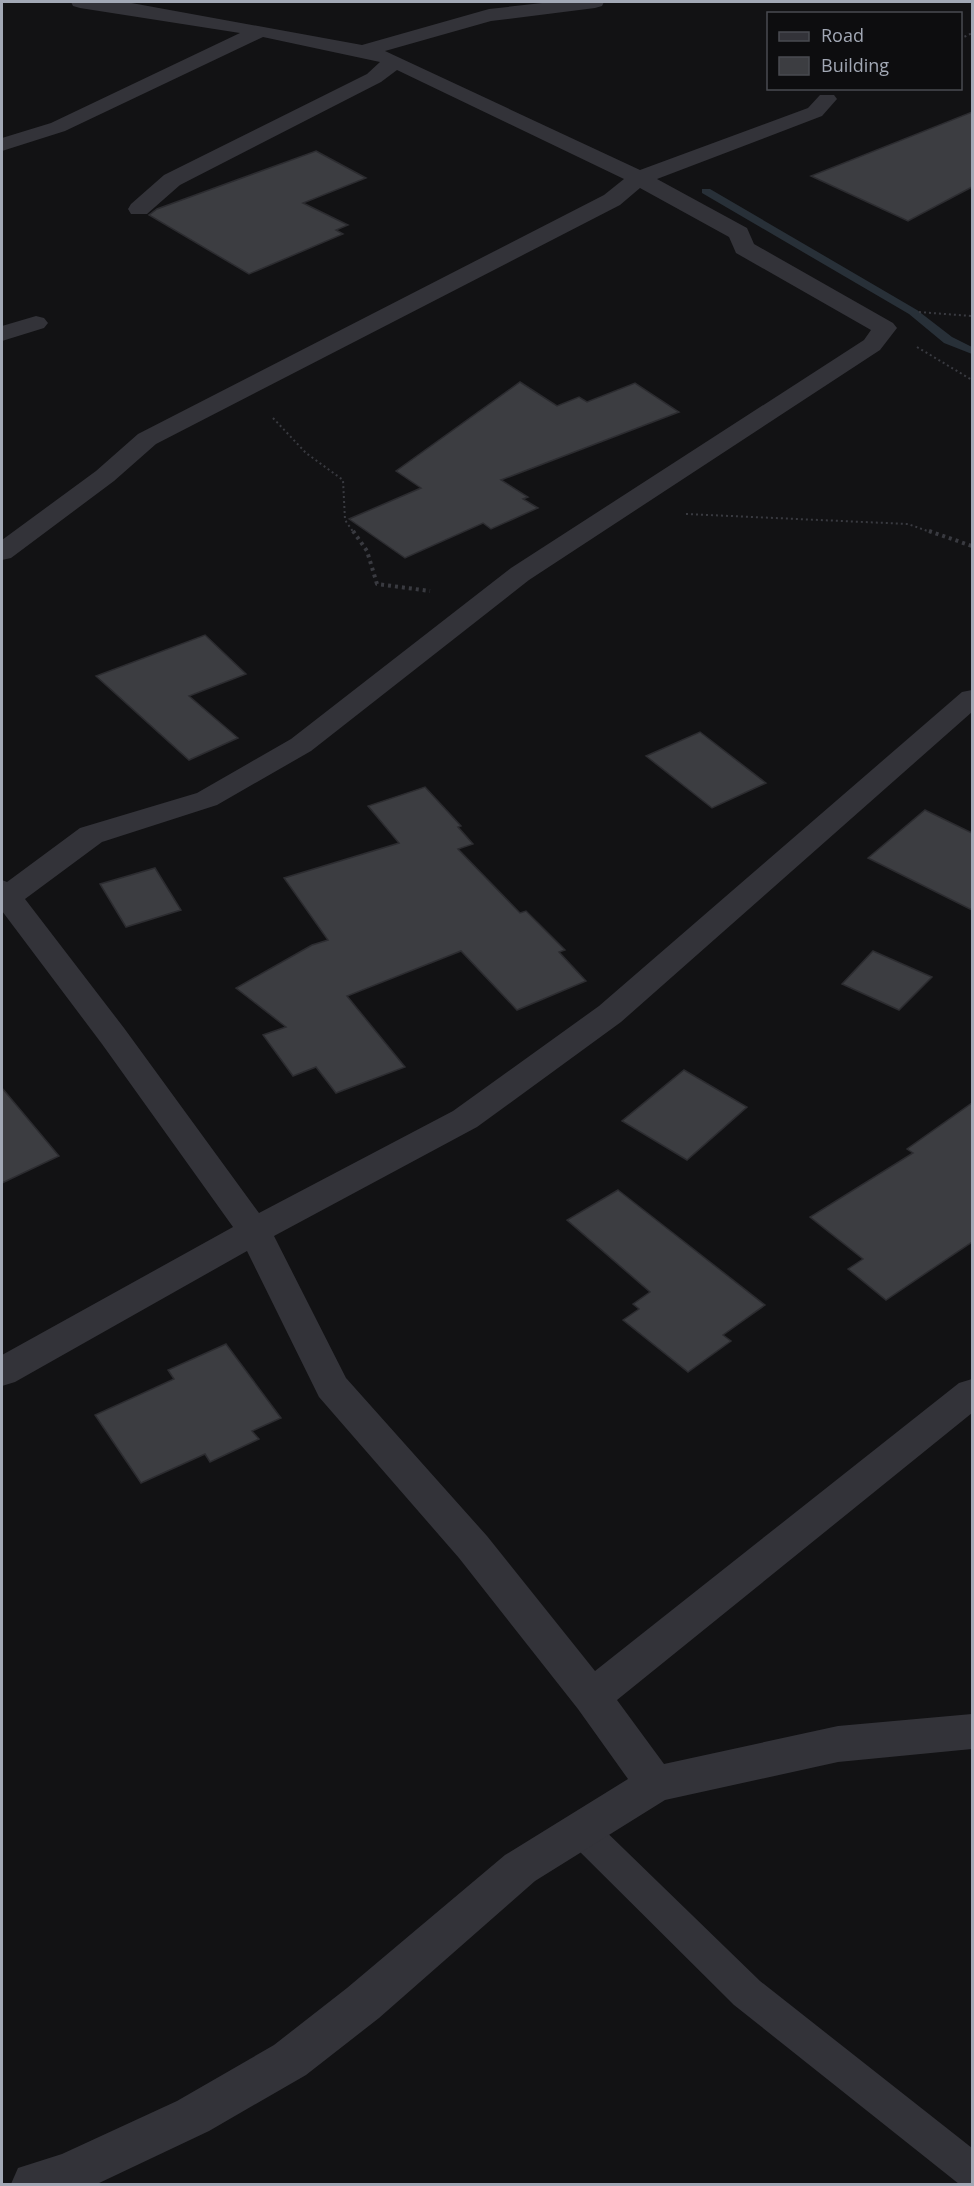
<svg xmlns="http://www.w3.org/2000/svg" width="974" height="2186" font-family="'Open Sans',sans-serif">
	<style>
		.lines { fill: none; stroke-linecap: round; stroke-linejoin: round }
		.stream { fill: #283038; fill-rule: evenodd }
		.building { fill: #3c3d41; stroke: #2c2c30; stroke-width: 1.5 }
		.path-far1 { stroke: #393a40; stroke-width: 2; stroke-dasharray: 2 3; stroke-linecap: butt }
		.path { stroke: #393a40; stroke-width: 4; stroke-dasharray: 3 4; stroke-linecap: butt }
		.lane { fill: #333339; fill-rule: evenodd }
		.street { fill: #333339; fill-rule: evenodd }
	</style>
	<rect width="100%" height="100%" fill="#121214"/>
	<g class="lines">
		<!-- stream -->
		<polygon class="stream" points="702,189 710,189 917,310 952,337 972,347 972,354 944,343 909,314 702,193"/>
	</g>
	<!-- building -->
	<g class="building">
		<polygon points="972,112 972,187 908,221 811,176"/>
		<polygon points="316,151 366,178 303,203 348,225 336,230 343,234 249,274 149,215 157,209"/>
		<polygon points="520,382 557,406 579,397 587,402 635,383 679,412 501,480 528,497 523,499 538,508 491,529 483,523 405,558 349,519 421,488 396,471"/>
		<polygon points="205,635 246,674 189,696 238,738 189,760 96,676"/>
		<polygon points="700,732 766,783 712,808 646,756"/>
		<polygon points="425,787 461,826 458,827 473,844 458,849 520,913 526,911 565,950 559,952 586,981 517,1010 461,951 347,996 405,1067 336,1093 316,1067 293,1076 263,1035 286,1027 236,988 312,945 328,940 284,878 399,843 368,806"/>
		<polygon points="925,810 972,833 972,910 868,858"/>
		<polygon points="155,868 181,910 126,927 100,884"/>
		<polygon points="873,951 932,977 899,1010 842,984"/>
		<polygon points="684,1070 747,1107 687,1160 622,1121"/>
		<polygon points="2,1088 59,1156 2,1183"/>
		<polygon points="972,1103 972,1242 886,1300 848,1269 863,1259 810,1217 913,1153 907,1149"/>
		<polygon points="618,1190 765,1305 723,1335 731,1341 688,1372 623,1320 639,1309 633,1304 650,1292 567,1220"/>
		<polygon points="226,1344 281,1418 252,1431 259,1439 210,1462 205,1454 141,1483 95,1415 174,1379 168,1370"/>
	</g>
	<g class="lines">
		<!-- path-far1 -->
		<g class="path-far1">
			<polyline points="960,39 972,33"/>
			<polyline points="919,312 972,316"/>
			<polyline points="917,347 972,380"/>
			<polyline points="273,418 306,453 343,480 345,520 354,533"/>
			<polyline points="686,514 908,524 933,533"/>
		</g>
		<!-- path -->
		<g class="path">
			<polyline points="353,531 367,551 377,584 430,591"/>
			<polyline points="929,531 972,546"/>
		</g>
		<!-- lane -->
		<polygon class="lane" points="580,1814 592,1818 760,1981 972,2148 972,2184 959,2184 734,2005 568,1840 563,1829 568,1818"/>
		<!-- street -->
		<g class="street">
			<polygon points="71,2 126,2 362,45 489,9 551,2 604,2 602,6 595,8 491,21 385,51 640,170 808,108 820,95 834,95 837,99 822,116 657,179 747,228 754,244 893,323 897,328 880,350 529,580 311,751 217,805 102,842 25,899 124,1028 259,1213 453,1111 599,1006 962,692 972,690 972,712 621,1022 477,1127 274,1236 346,1378 487,1536 595,1671 959,1383 972,1379 972,1413 617,1700 664,1764 838,1726 972,1714 972,1749 838,1762 665,1800 535,1881 379,2018 306,2075 209,2131 97,2184 11,2184 18,2168 62,2154 177,2101 274,2045 347,1988 505,1855 628,1779 578,1709 459,1558 319,1397 247,1251 15,1382 2,1386 2,1355 233,1227 102,1044 2,911 2,880 7,882 80,828 197,793 291,739 511,568 864,340 871,330 736,253 729,237 640,188 620,205 156,444 114,481 11,558 2,560 2,540 96,471 138,434 604,195 624,179 397,70 381,82 180,185 147,214 131,214 128,209 131,204 164,175 367,74 380,62 263,37 65,131 2,151 2,138 51,123 240,33 80,8 73,6"/>
			<polygon points="36,316 44,318 48,323 44,328 2,341 2,326"/>
		</g>
	</g>
	<!-- border -->
	<rect width="974" height="2186" fill="none" stroke="#a2a8b5" stroke-width="6"/>
	<!-- legend -->
	<rect x="767" y="12" width="195" height="78" fill="#0d0d0f" stroke="#494b51" stroke-width="1.5"/>
	<rect x="779" y="32" width="30" height="9" fill="#333339" stroke="#494b51" stroke-width="1.5"/>
	<text x="821" y="42" font-size="18" fill="#a2a8b5">Road</text>
	<rect x="779" y="57" width="30" height="18" fill="#3c3d41" stroke="#494b51" stroke-width="1.5"/>
	<text x="821" y="72" font-size="18" fill="#a2a8b5">Building</text>
</svg>
